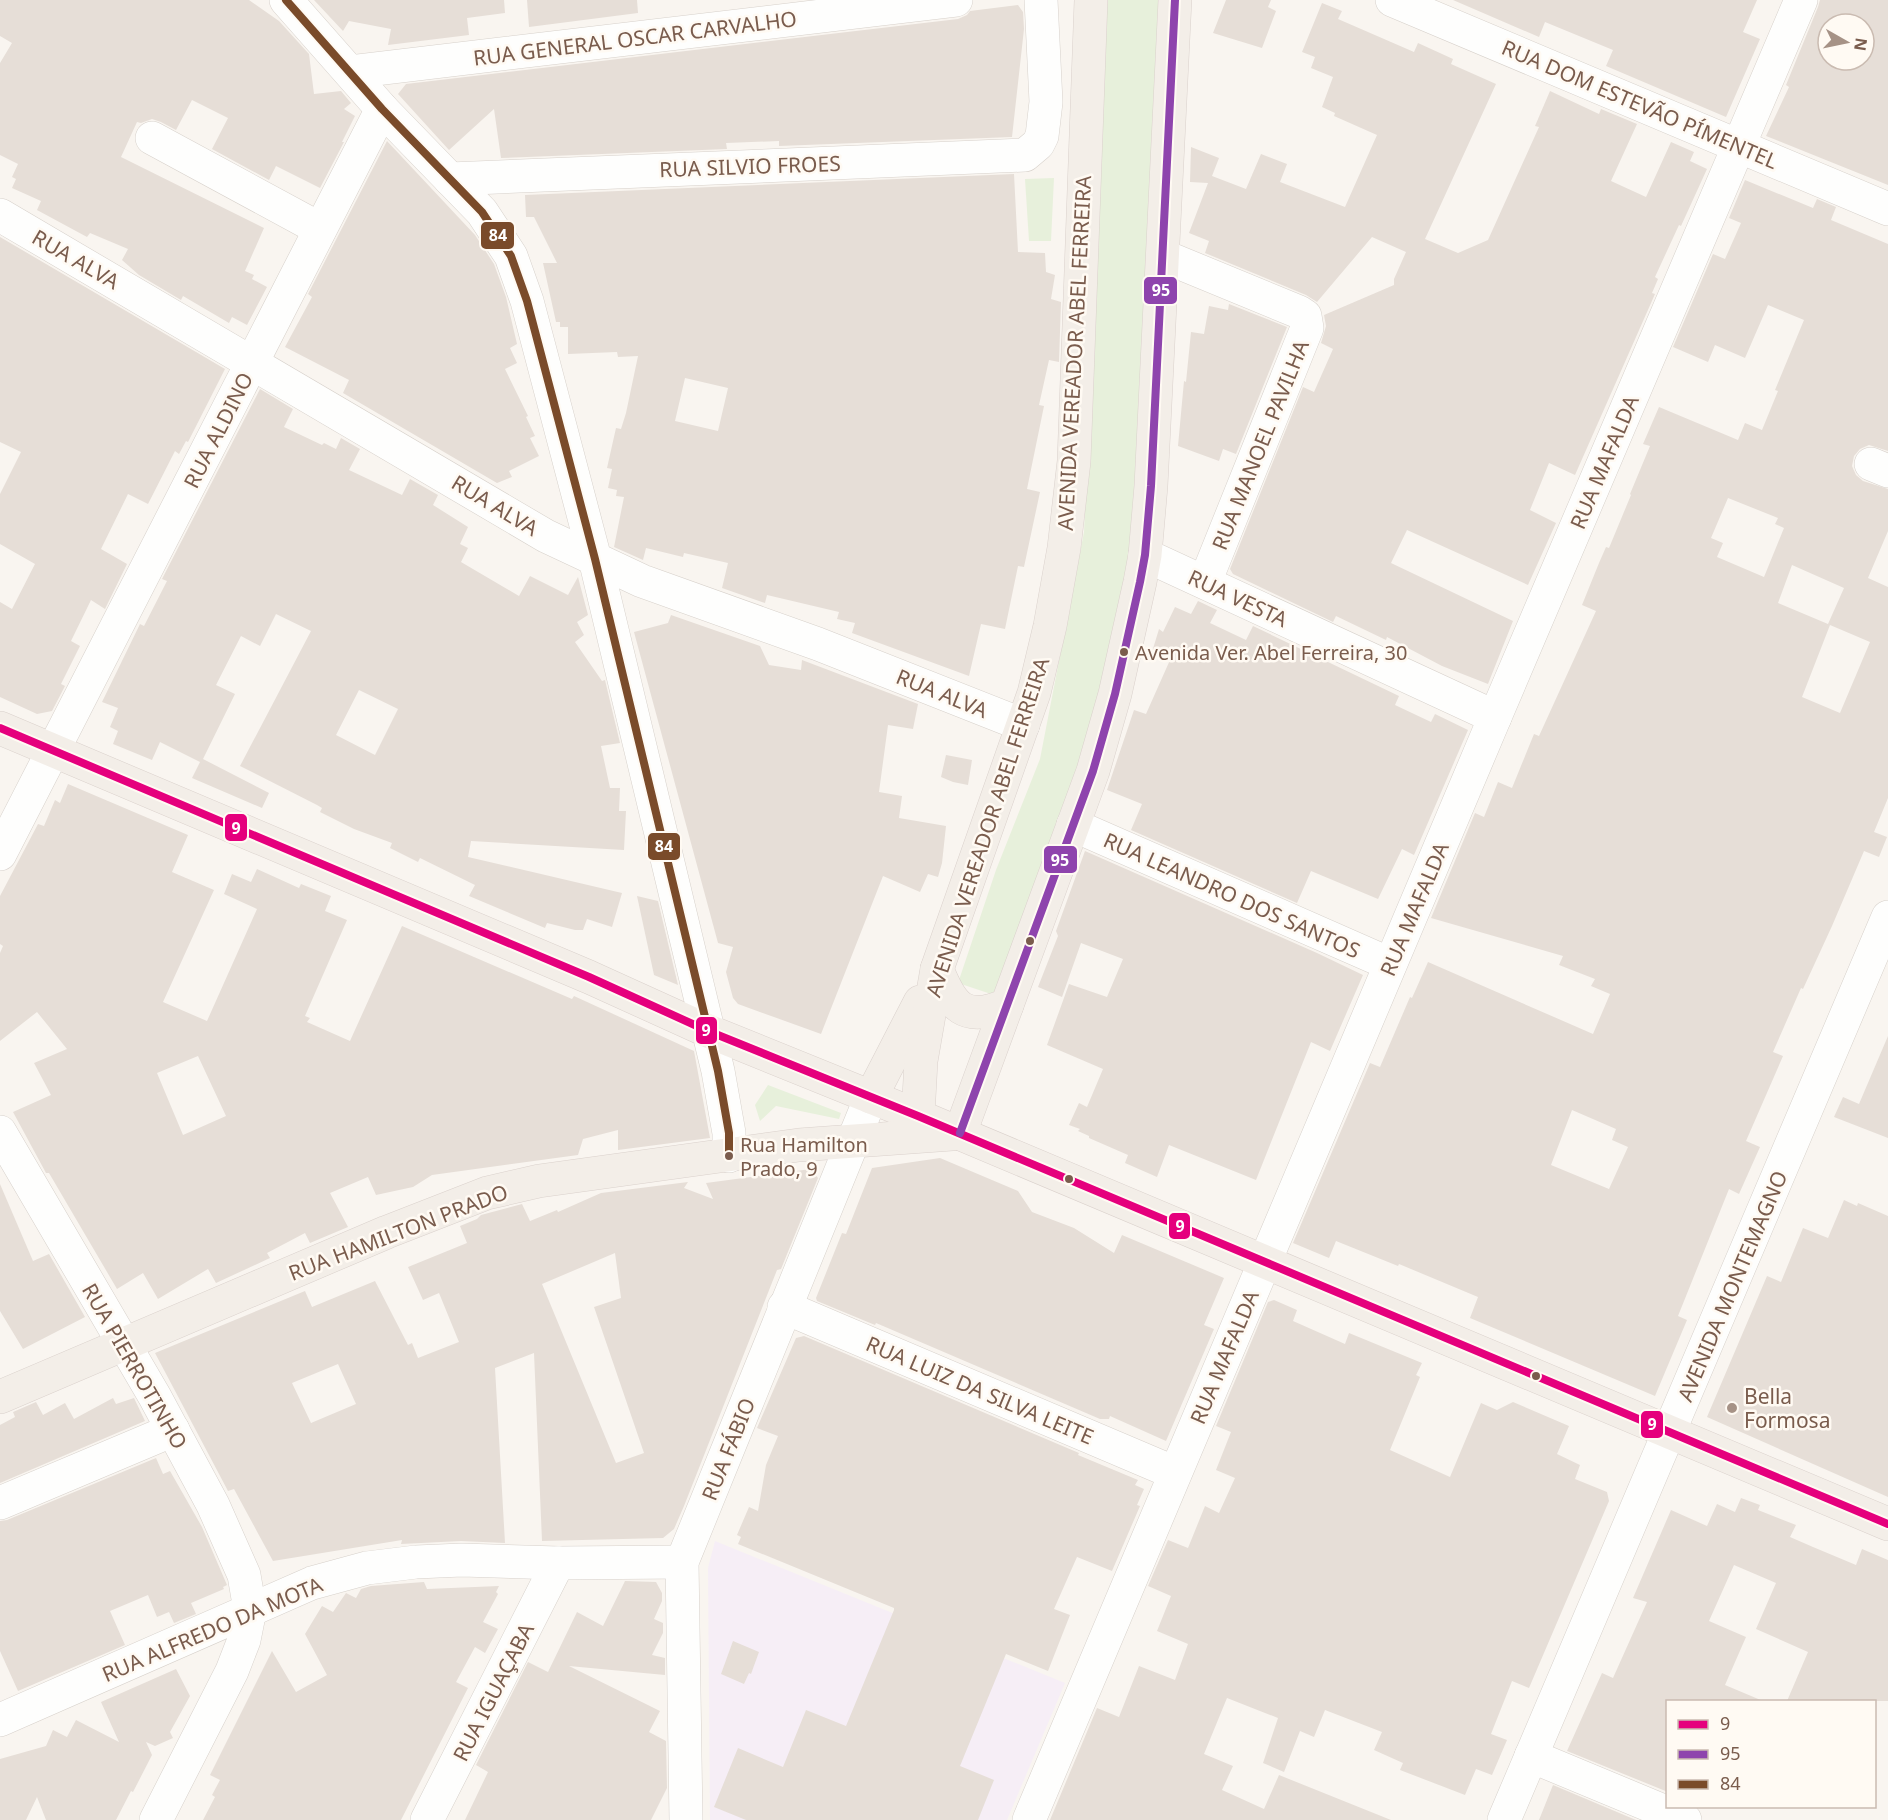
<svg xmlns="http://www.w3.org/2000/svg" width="1888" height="1820" font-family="'Noto Sans',sans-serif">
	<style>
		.education { fill: #f6eef6 }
		.green { fill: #e7f0db }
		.building { fill: #e6ded7; fill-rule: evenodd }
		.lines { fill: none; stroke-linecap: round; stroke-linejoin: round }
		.minor-casing { stroke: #d7d1cb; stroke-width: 34 }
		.major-casing { stroke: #dad1cc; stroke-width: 34 }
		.minor { stroke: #fefefd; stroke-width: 33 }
		.major { stroke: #f3eee8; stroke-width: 33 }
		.bus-1-casing { stroke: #fffaf3; stroke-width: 12 }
		.bus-2-casing { stroke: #fffaf3; stroke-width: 12 }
		.bus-3-casing { stroke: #fffaf3; stroke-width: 12 }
		.bus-1 { stroke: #e5007d; stroke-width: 8 }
		.bus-2 { stroke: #8e44ad; stroke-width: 8 }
		.bus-3 { stroke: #7a4b2a; stroke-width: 8 }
		.bus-dot { fill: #7a5c4d; stroke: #fffaf3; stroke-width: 2 }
		.poi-dot { fill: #a69286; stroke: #fffaf3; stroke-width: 2 }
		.labels { text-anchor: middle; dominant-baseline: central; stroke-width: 5; stroke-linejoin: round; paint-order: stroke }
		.bus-label { font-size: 20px; fill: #7a5c4d; stroke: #fffaf3; text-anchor: start }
		.street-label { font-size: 21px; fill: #7a5c4d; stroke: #fffaf3 }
		.poi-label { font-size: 21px; fill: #7a5c4d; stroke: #fffaf3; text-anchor: start }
		.line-badge { stroke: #fffaf3; stroke-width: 2 }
		.badge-label { font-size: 16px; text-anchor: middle; font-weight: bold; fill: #fff }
	</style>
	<rect width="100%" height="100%" fill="#f9f5f0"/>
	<!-- education -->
	<polygon class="education" points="715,1541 1065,1683 1007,1820 710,1820 708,1568"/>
	<!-- green -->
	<g class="green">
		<polygon points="1100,0 1167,0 1139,552 1080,794 994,995 958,983 996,870 1040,759 1084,532 1097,254"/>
		<polygon points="1054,178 1051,241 1029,241 1025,179"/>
		<polygon points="768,1085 841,1113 839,1119 776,1106 760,1121 755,1105"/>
	</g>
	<!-- building -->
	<g class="building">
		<polygon points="0,0 249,0 279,21 309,54 314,94 341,91 351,103 344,109 355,116 342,142 344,142 320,188 276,166 269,180 212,149 228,118 192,100 176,130 161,122 152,119 141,123 137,122 121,157 264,228 245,271 254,275 252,279 267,287 247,325 232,317 229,323 183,296 181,300 139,275 122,260 128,249 90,233 87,237 37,210 41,201 12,188 16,179 12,177 18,164 0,155 0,63 12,43 0,36"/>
		<polygon points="314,0 504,0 505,13 467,18 469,35 388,45 391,29 349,21 343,31"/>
		<polygon points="527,0 637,0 638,13 529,27"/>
		<polygon points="1226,0 1271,0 1268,7 1276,11 1262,48 1213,33"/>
		<polygon points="1453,0 1757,0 1743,32 1760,39 1726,117 1606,66 1613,50 1545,22 1539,37"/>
		<path d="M 1820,0 L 1888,0 L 1888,185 L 1766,136 L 1789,87 L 1786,85 L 1818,7 ZM 1828,24 L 1864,24 L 1864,60 L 1828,60 Z"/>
		<polygon points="1322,3 1342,11 1338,19 1414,52 1418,43 1453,59 1451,64 1496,84 1425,239 1458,253 1488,240 1539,127 1535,126 1550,91 1599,114 1601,109 1637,124 1611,181 1646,197 1671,142 1694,152 1690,161 1707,169 1681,226 1679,225 1655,277 1658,279 1652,293 1655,294 1575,475 1549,463 1530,510 1556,523 1528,585 1407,530 1391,563 1513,621 1488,684 1442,666 1387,637 1386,640 1336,616 1333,622 1233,574 1230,569 1303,387 1314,392 1333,349 1321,343 1326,326 1324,315 1394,285 1394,279 1406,252 1372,237 1317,302 1306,295 1205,253 1209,241 1189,233 1208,183 1190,182 1191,147 1219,158 1212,176 1246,189 1261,154 1287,164 1280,182 1345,207 1377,135 1334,116 1335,113 1322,107 1333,77 1311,68 1315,57 1302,52"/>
		<polygon points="1018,5 1023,12 1024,29 1012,137 779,146 779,141 726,143 727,149 501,158 494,109 449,150 398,94 406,84 958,19 967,15 970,11"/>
		<polygon points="387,141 475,235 494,264 506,297 517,344 510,348 517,363 505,369 528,416 526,417 535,436 530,438 539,456 509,471 512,477 497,483 343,393 349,380 285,347 312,297 308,294"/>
		<path d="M 1014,174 L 1018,252 L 1045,253 L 1046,272 L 1055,275 L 1051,299 L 1061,302 L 1059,362 L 1049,360 L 1039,405 L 1044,406 L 1027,489 L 1040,492 L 1024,567 L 1018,566 L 1005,629 L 981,624 L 969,676 L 852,633 L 855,623 L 837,619 L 839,612 L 767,595 L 765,603 L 722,588 L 728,563 L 684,553 L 683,557 L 646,548 L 643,560 L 614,547 L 624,497 L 616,496 L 617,490 L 608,488 L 612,469 L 607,468 L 616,428 L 621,429 L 626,413 L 638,356 L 618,357 L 617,352 L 568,354 L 568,327 L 560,327 L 560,322 L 556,322 L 543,263 L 557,263 L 534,217 L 526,217 L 525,195 ZM 685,378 L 728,388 L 718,431 L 675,421 Z"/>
		<path d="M 1745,180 L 1813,208 L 1817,199 L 1836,207 L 1831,220 L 1888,244 L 1888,451 L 1869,445 L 1860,449 L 1854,456 L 1852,466 L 1856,475 L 1863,481 L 1888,489 L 1888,531 L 1868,578 L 1888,587 L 1888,798 L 1874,832 L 1887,837 L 1879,857 L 1864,851 L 1832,926 L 1803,989 L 1801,988 L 1773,1052 L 1783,1056 L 1746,1141 L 1760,1147 L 1739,1194 L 1729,1189 L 1678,1316 L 1687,1320 L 1655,1396 L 1470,1318 L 1478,1297 L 1399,1264 L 1398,1266 L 1336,1241 L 1329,1258 L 1293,1243 L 1370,1063 L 1380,1067 L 1410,997 L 1412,998 L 1428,962 L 1593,1034 L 1610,994 L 1591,986 L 1595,979 L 1559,965 L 1563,956 L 1431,918 L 1475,813 L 1484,817 L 1498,782 L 1512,788 L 1534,734 L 1539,736 L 1596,611 L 1582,605 L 1599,563 L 1606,547 L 1609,548 L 1631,495 L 1630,494 L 1650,446 L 1643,444 L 1659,407 L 1738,440 L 1745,423 L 1762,430 L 1778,391 L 1775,390 L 1804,320 L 1768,305 L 1745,358 L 1715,345 L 1708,362 L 1673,347 L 1713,254 L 1725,259 L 1741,223 L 1729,218 ZM 1728,498 L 1778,518 L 1775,524 L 1784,528 L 1764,577 L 1717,557 L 1723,543 L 1711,538 ZM 1792,565 L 1844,588 L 1828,624 L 1778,603 ZM 1830,625 L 1870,642 L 1840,713 L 1802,697 ZM 1572,1110 L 1616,1129 L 1612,1140 L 1628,1147 L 1609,1189 L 1551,1165 Z"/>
		<polygon points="0,237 225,369 188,442 186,441 179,454 175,451 148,504 128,494 101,549 127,564 105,609 91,600 71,641 80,646 61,684 65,686 52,711 37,714 0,697 0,602 12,609 35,564 0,544 0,494 21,452 0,442"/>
		<polygon points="1229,304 1287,327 1236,454 1223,449 1219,461 1178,446 1184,381 1186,382 1191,332 1204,334 1209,306 1228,310"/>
		<path d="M 260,389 L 293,409 L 284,427 L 322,445 L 324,443 L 336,449 L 341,438 L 360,449 L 349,470 L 402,495 L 410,479 L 438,495 L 433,505 L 468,527 L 460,544 L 468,548 L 461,562 L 519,596 L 530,576 L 568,595 L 578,577 L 588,615 L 577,622 L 584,635 L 575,642 L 602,681 L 605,680 L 620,743 L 601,746 L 610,788 L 620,788 L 619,811 L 626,811 L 624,850 L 471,841 L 468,857 L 622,893 L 612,927 L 587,919 L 583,930 L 575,930 L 547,923 L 545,928 L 469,896 L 475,885 L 420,858 L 418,862 L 390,848 L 392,843 L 354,829 L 320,812 L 322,808 L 317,805 L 240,766 L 311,631 L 276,614 L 260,646 L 241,636 L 216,685 L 235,694 L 203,759 L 269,793 L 262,808 L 192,778 L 200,762 L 160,742 L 152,760 L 113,744 L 118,731 L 110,727 L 118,708 L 102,702 L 140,624 L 144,626 L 167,581 L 162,579 ZM 359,690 L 398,709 L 375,755 L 336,735 Z"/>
		<polygon points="1198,601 1217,610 1210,623 1246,640 1253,626 1399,696 1395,705 1431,722 1435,714 1468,730 1414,855 1402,849 1378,899 1311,871 1297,903 1131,830 1142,804 1107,790 1134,710 1146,714 1170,660 1152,652 1159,629 1163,632 1175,607 1191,614"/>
		<polygon points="671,615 760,646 769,665 801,670 802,660 918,704 913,729 888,725 879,792 902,796 899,818 946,826 942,863 938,877 928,874 920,892 883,876 821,1034 738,1004 733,998 726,972 733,947 718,943 634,632 668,623"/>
		<polygon points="946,755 972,760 968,785 953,782 941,777"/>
		<path d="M 68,784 L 188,835 L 172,872 L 214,890 L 163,1002 L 207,1021 L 257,909 L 224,894 L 232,874 L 251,882 L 257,869 L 299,888 L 301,884 L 331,896 L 325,911 L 347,920 L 305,1016 L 310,1018 L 307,1022 L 350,1041 L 402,926 L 572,999 L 574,996 L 694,1051 L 710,1138 L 618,1150 L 618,1130 L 583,1139 L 578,1155 L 432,1175 L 413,1187 L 376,1195 L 368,1177 L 330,1193 L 348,1227 L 310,1243 L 305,1233 L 267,1253 L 270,1258 L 216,1283 L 208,1269 L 158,1299 L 143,1273 L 117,1289 L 49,1173 L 46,1173 L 13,1112 L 51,1095 L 34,1063 L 67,1049 L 37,1012 L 0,1041 L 0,953 L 3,946 L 0,944 L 0,896 L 38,824 L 44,826 L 55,800 L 60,803 ZM 198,1056 L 226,1116 L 183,1135 L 157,1073 Z"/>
		<polygon points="1085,851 1317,953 1363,975 1330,1051 1311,1042 1256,1180 1169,1145 1157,1177 1125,1163 1128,1155 1089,1138 1089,1136 1078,1131 1080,1129 1069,1125 1079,1103 1087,1107 1103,1069 1047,1045 1069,984 1107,997 1123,959 1081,943 1062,997 1038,987 1058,936 1056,931"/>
		<polygon points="637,896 658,901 678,985 654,975"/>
		<polygon points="1888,1036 1888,1138 1834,1117 1843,1097 1859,1104"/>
		<polygon points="940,1158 1018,1191 1032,1212 1074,1228 1114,1253 1122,1235 1224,1278 1204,1325 1214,1329 1166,1441 1110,1416 1109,1419 1100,1419 876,1323 875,1325 817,1301 816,1298 842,1233 846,1234 872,1168"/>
		<path d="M 811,1169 L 818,1178 L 781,1269 L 777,1270 L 684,1506 L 674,1529 L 663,1538 L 542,1541 L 534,1353 L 495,1368 L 505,1543 L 461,1541 L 401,1544 L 402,1540 L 273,1561 L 234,1489 L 228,1491 L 155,1353 L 305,1291 L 312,1307 L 375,1281 L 408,1345 L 412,1343 L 418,1358 L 459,1342 L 439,1293 L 423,1300 L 408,1267 L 467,1243 L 460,1226 L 477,1219 L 481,1215 L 522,1204 L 530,1221 L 557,1210 L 558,1212 L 601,1193 L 688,1182 L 684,1188 L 713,1199 L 706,1183 ZM 615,1253 L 621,1298 L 594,1307 L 644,1453 L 616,1463 L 542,1284 ZM 338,1364 L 356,1404 L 311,1423 L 292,1383 Z"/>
		<polygon points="0,1184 33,1261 49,1254 85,1317 23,1349 0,1311"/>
		<polygon points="1844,1200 1857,1206 1858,1203 1888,1216 1888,1497 1707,1417 1767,1276 1781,1282 1803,1228 1828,1238"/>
		<polygon points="1274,1300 1297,1310 1293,1321 1345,1344 1349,1333 1422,1363 1416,1375 1420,1377 1390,1450 1450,1477 1481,1403 1497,1410 1513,1402 1569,1426 1557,1454 1580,1465 1575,1479 1607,1492 1609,1501 1529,1688 1512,1681 1491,1734 1507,1740 1492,1775 1476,1769 1465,1795 1400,1770 1403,1763 1374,1750 1382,1732 1325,1710 1314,1737 1300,1731 1284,1772 1263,1763 1278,1718 1227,1698 1204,1754 1233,1766 1222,1790 1264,1809 1279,1775 1391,1820 1050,1820 1097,1708 1119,1717 1139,1666 1175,1680 1188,1644 1157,1631 1171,1596 1148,1586 1168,1540 1188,1548 1205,1506 1219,1513 1235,1478 1216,1470 1231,1432 1216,1426 1268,1302"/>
		<polygon points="804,1336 1079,1453 1078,1455 1138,1480 1135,1485 1144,1489 1137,1505 1140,1506 1112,1571 1077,1557 1054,1609 1070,1615 1048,1671 1006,1654 960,1766 994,1780 978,1820 746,1820 714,1807 738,1748 783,1767 806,1710 846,1726 894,1610 894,1608 738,1544 741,1537 737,1535 749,1507 758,1511 766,1465 778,1436 757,1428 796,1338"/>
		<polygon points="113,1398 116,1404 134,1398 145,1421 0,1483 0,1425 15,1417 13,1412 36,1402 43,1415 65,1403 74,1419"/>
		<polygon points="156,1458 163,1474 170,1471 202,1527 227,1585 223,1587 224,1589 191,1603 196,1614 174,1623 169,1612 157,1617 148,1595 110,1611 125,1645 18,1691 0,1651 0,1521 7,1520"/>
		<polygon points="1741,1498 1760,1505 1758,1510 1796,1525 1790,1537 1813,1547 1856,1565 1862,1549 1888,1560 1888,1701 1787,1701 1808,1652 1756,1629 1776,1583 1734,1565 1709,1621 1746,1637 1725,1685 1763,1701 1668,1701 1668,1792 1567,1751 1602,1673 1613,1678 1647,1602 1633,1598 1671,1510 1707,1526 1717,1504 1735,1512"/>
		<polygon points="625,1581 656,1582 662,1593 662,1601 654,1619 663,1623 663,1633 652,1655 665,1658 665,1675 569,1666 660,1711 649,1732 666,1741 667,1788 651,1820 465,1820 488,1772 476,1765 528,1662 548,1672 577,1612 603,1626"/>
		<polygon points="424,1582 427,1589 499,1586 496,1592 498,1594 483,1622 498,1629 485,1653 475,1647 456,1682 468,1688 401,1820 203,1820 215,1797 212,1795 220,1780 210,1775 272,1651 296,1692 327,1675 305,1634 322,1606 333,1612 346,1593 356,1598 361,1589 371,1586"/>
		<polygon points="733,1641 759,1652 751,1674 749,1673 744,1684 721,1674"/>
		<polygon points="176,1669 190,1696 170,1732 173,1738 155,1746 146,1742 152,1755 133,1792 131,1791 116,1820 46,1820 37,1797 26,1820 0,1820 0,1759 46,1746 53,1730 67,1737 76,1720 119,1742 101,1702"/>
		<polygon points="1553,1785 1636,1820 1539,1820"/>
	</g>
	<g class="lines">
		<defs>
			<g id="minor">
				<polyline points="286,0 382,109 482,212 511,256 527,301 595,559 718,1071 729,1133 729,1156"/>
				<polyline points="1392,0 1888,209"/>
				<polyline points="350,72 956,0"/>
				<polyline points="152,138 320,229"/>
				<polyline points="450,179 1025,155 1038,144 1042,136 1046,102 1041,0"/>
				<polyline points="0,215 546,536 642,581 818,644 1023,725"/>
				<polyline points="1163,256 1299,312 1305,316 1307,328 1205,582"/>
				<polyline points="1871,464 1888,471"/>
				<polyline points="1145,555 1495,717"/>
				<polyline points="1073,825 1390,964"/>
				<polyline points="0,854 382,109"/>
				<polyline points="0,1132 155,1397 213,1505 244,1575 250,1610 244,1640 232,1671 156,1820"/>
				<polyline points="784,1307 1175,1473"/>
				<polyline points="0,1503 173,1430"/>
				<polyline points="0,1720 312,1583 367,1568 416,1562 462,1560 558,1563 682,1562"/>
				<polyline points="1531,1756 1685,1820"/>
				<polyline points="427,1820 558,1563"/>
				<polyline points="686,1820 682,1562 871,1097"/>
				<polyline points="1029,1820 1495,717 1801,0"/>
				<polyline points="1504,1820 1888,917"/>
			</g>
			<g id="major">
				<polyline points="0,728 589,977 708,1031 918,1116 1888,1524"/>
				<path d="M 937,969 C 952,1007 964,1023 1007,1005"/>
				<polyline points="871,1097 920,1002"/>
				<polyline points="918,1116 921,1061 937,969 1034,693 1050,626 1064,548 1074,461 1091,0"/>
				<polyline points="960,1133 1093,771 1115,694 1140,582 1145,555 1151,486 1175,0"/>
				<polyline points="0,1397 387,1232 487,1193 539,1181 799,1145 952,1134"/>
			</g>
		</defs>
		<!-- minor casing -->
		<use href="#minor" class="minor-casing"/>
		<!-- major casing -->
		<use href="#major" class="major-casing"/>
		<!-- minor -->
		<use href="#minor" class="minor"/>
		<!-- major -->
		<use href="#major" class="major"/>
		<defs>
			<polyline id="bus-1" points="0,728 589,977 708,1031 918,1116 1888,1524"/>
			<polyline id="bus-2" points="960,1133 1093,771 1115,694 1140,582 1145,555 1151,486 1175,0"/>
			<polyline id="bus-3" points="286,0 382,109 482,212 511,256 527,301 595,559 718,1071 729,1133 729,1156"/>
		</defs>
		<!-- bus-1 casing -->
		<use href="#bus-1" class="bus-1-casing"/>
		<!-- bus-2 casing -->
		<use href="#bus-2" class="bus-2-casing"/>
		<!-- bus-3 casing -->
		<use href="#bus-3" class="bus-3-casing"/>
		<!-- bus-1 -->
		<use href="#bus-1" class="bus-1"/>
		<!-- bus-2 -->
		<use href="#bus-2" class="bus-2"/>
		<!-- bus-3 -->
		<use href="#bus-3" class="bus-3"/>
	</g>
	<!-- markers -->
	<g class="bus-dot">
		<circle cx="1124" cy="652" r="5"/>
		<circle cx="1030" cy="941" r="5"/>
		<circle cx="729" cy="1156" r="5"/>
		<circle cx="1069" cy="1179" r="5"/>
		<circle cx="1536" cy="1376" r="5"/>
	</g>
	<circle class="poi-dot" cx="1732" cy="1408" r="6"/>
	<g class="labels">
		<!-- bus labels -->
		<g class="bus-label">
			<text x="1135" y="652">Avenida Ver. Abel Ferreira, 30</text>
			<text x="740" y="1144">Rua Hamilton<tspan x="740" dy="24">Prado, 9</tspan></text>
		</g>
		<!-- street labels -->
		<g class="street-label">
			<text transform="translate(635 38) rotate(-7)">RUA GENERAL OSCAR CARVALHO</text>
			<text transform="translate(1640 104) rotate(23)">RUA DOM ESTEVÃO PÍMENTEL</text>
			<text transform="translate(750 166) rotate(-2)">RUA SILVIO FROES</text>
			<text transform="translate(76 259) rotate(30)">RUA ALVA</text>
			<text transform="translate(1074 353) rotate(-87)">AVENIDA VEREADOR ABEL FERREIRA</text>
			<text transform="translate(218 430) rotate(-63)">RUA ALDINO</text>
			<text transform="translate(1260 445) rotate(-68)">RUA MANOEL PAVILHA</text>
			<text transform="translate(1604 462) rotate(-67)">RUA MAFALDA</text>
			<text transform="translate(495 505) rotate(31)">RUA ALVA</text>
			<text transform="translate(1238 598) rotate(25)">RUA VESTA</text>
			<text transform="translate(942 693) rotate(22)">RUA ALVA</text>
			<text transform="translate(987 827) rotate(-72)">AVENIDA VEREADOR ABEL FERREIRA</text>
			<text transform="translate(1232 895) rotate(24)">RUA LEANDRO DOS SANTOS</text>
			<text transform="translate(1414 909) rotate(-67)">RUA MAFALDA</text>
			<text transform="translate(398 1232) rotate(-21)">RUA HAMILTON PRADO</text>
			<text transform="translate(1732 1286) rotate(-67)">AVENIDA MONTEMAGNO</text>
			<text transform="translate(1224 1357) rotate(-67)">RUA MAFALDA</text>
			<text transform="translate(135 1366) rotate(60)">RUA PIERROTINHO</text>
			<text transform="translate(980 1390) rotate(23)">RUA LUIZ DA SILVA LEITE</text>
			<text transform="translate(728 1449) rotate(-68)">RUA FÁBIO</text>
			<text transform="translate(212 1629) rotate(-23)">RUA ALFREDO DA MOTA</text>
			<text transform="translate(493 1692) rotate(-63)">RUA IGUAÇABA</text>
		</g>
		<!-- poi labels -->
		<g class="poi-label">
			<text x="1744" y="1396">Bella<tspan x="1744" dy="24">Formosa</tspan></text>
		</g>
	</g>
	<g class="line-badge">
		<rect x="480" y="221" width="35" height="29" rx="6" fill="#7a4b2a"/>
		<rect x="1143" y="276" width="35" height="29" rx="6" fill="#8e44ad"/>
		<rect x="224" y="813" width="24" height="29" rx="6" fill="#e5007d"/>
		<rect x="647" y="832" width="34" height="29" rx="6" fill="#7a4b2a"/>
		<rect x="1043" y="845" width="35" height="29" rx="6" fill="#8e44ad"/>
		<rect x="695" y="1016" width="23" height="29" rx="6" fill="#e5007d"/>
		<rect x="1168" y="1212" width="23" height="28" rx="6" fill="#e5007d"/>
		<rect x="1640" y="1410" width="24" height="29" rx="6" fill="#e5007d"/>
	</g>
	<g class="badge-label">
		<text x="498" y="241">84</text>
		<text x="1161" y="296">95</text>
		<text x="236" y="834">9</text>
		<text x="664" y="852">84</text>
		<text x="1060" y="866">95</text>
		<text x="706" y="1036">9</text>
		<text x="1180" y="1232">9</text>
		<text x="1652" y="1430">9</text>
	</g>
	<!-- legend -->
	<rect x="1666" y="1700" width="210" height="108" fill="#fffaf3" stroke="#cabbb1" stroke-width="1.5"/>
	<rect x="1678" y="1720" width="30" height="9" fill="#e5007d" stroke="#cabbb1" stroke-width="1.5"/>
	<text x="1720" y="1730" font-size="18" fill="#7a5c4d">9</text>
	<rect x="1678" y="1750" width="30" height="9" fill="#8e44ad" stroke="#cabbb1" stroke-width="1.5"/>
	<text x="1720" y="1760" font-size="18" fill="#7a5c4d">95</text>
	<rect x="1678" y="1780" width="30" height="9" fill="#7a4b2a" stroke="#cabbb1" stroke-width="1.5"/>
	<text x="1720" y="1790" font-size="18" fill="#7a5c4d">84</text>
	<!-- north arrow -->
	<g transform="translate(1846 42) rotate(99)"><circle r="28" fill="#fffaf3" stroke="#cabbb1" stroke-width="1.5"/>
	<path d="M0-4.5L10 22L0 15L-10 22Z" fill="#a69286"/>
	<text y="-9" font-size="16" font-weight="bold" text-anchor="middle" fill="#7a5c4d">N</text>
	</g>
</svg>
